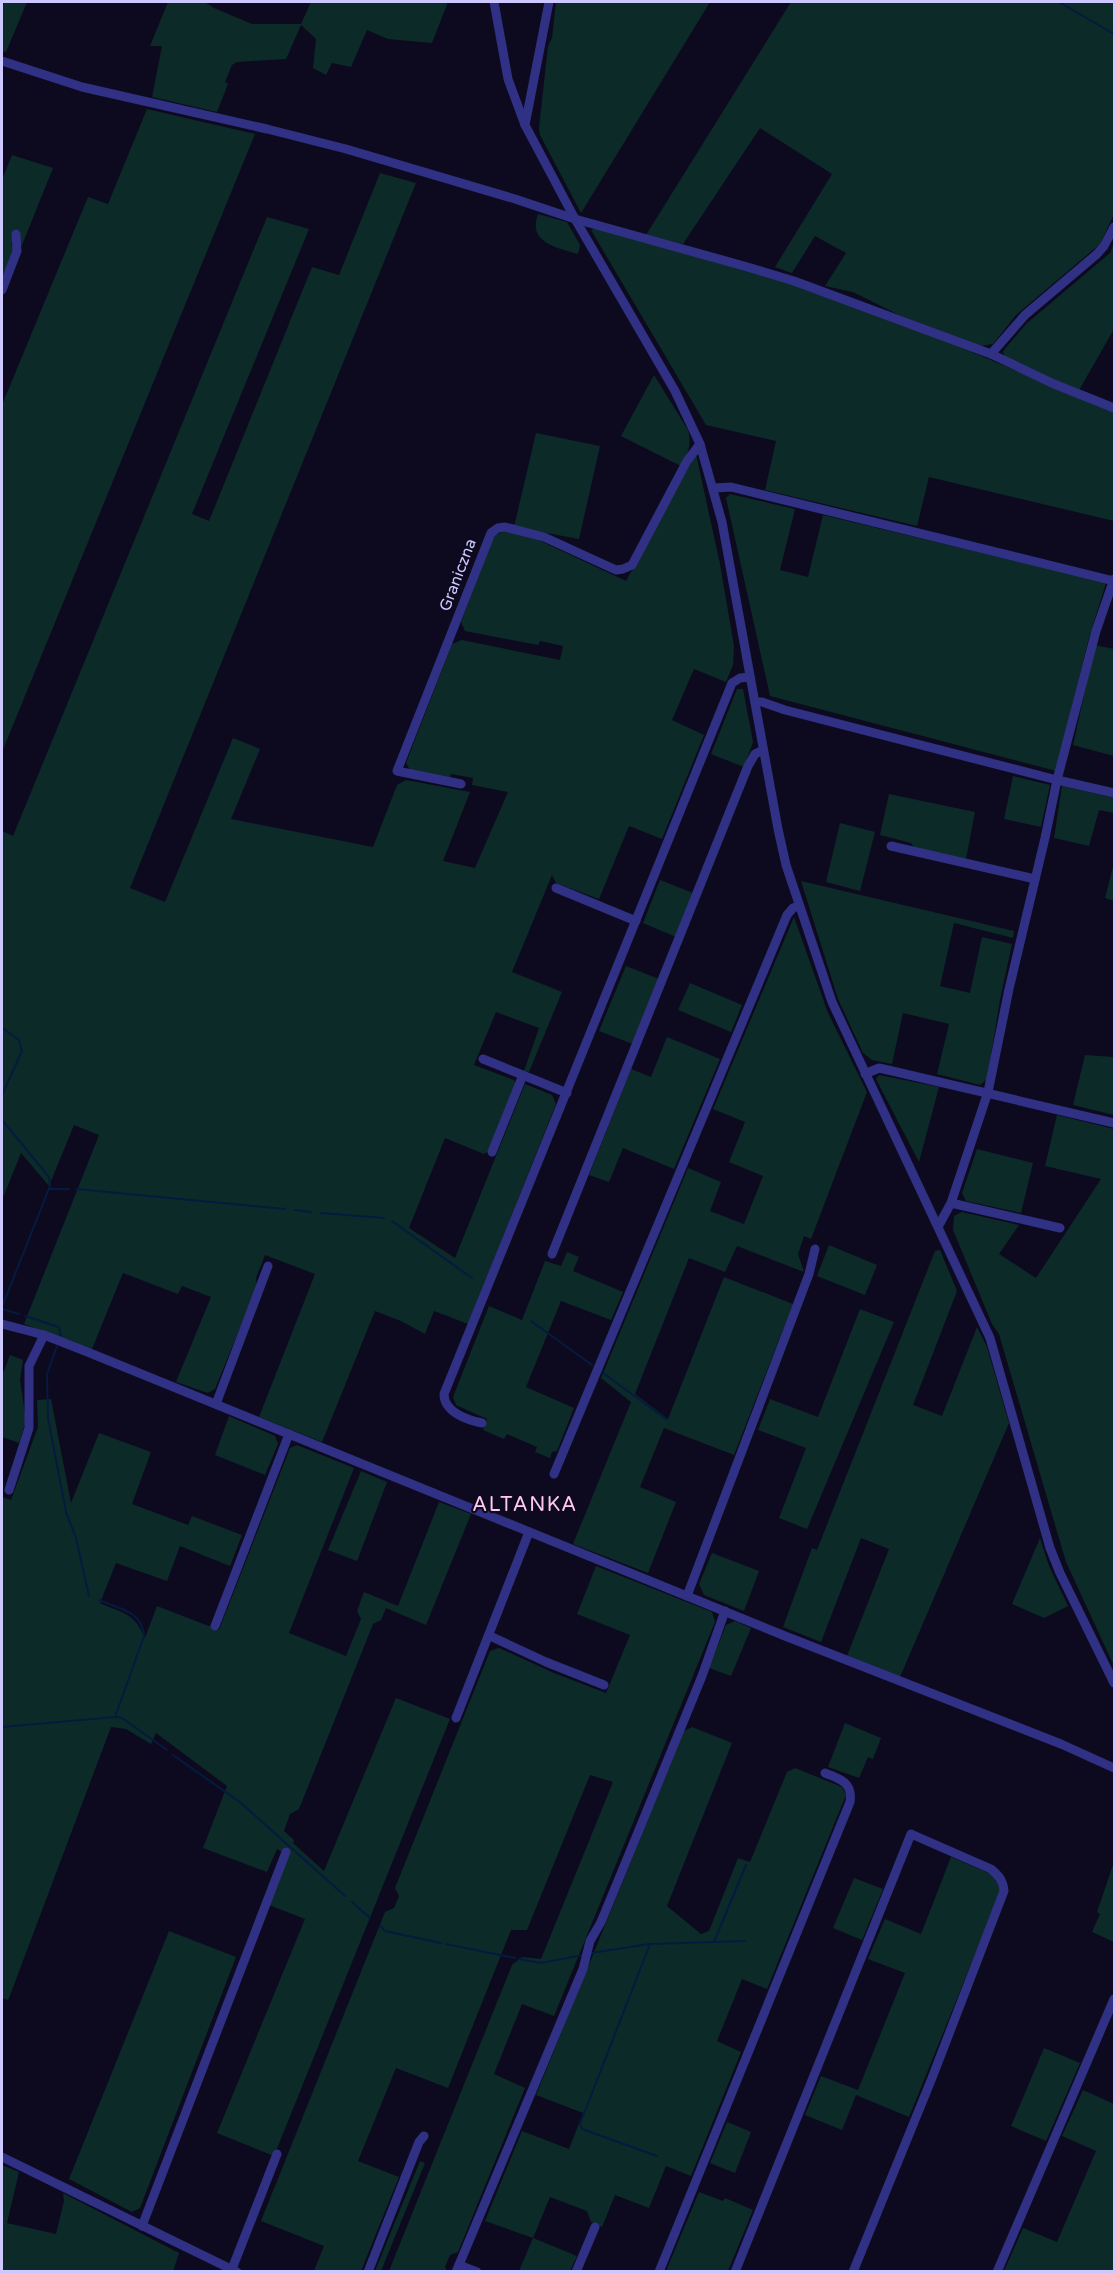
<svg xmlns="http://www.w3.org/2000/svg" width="1116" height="2273" font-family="'Varela Round',sans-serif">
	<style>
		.green { fill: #0c2a28 }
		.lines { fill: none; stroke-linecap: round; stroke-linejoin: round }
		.stream { stroke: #041b3f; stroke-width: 2 }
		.minor { stroke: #303084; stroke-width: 9 }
		.labels { text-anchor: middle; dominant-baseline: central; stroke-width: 4.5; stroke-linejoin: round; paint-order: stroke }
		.street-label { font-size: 16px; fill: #cdc8ff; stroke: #0d0a1f }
		.quarter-label { font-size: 20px; letter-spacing: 1.5px; fill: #ffcaee; stroke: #0d0a1f }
	</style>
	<rect width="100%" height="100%" fill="#0d0a1f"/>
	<!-- green -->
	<g class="green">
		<polygon points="4,2 27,2 6,52 2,51 2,9"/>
		<polygon points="168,2 205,2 214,8 252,24 301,24 311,2 448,2 432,43 388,39 367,30 351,67 332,63 326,75 313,68 316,39 301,25 286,59 237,62 232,65 225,82 228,84 217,112 152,97 162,46 150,46"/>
		<polygon points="556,2 710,2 581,213 540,135 539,128 548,46 552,38"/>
		<polygon points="791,2 1114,2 1114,214 1100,244 1016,315 993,344 981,346 899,315 853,292 825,286 846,253 815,236 792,273 775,267 832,174 760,128 683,244 646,235"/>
		<polygon points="147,109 255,134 2,752 2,405 88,197 108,204"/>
		<polygon points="12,155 53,168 22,245 11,243 14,250 2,280 2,180"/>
		<polygon points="380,173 416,183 130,888 165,902 233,738 260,749 231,819 373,847 397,785 406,780 470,792 443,861 475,868 508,792 472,785 473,778 451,774 450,778 410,770 406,763 452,644 462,640 560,660 563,646 540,641 538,645 465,631 461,622 494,536 505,531 530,536 626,581 696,454 720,564 734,646 733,665 726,682 694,669 672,720 704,735 662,839 629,826 599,899 556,883 552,875 512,972 562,992 529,1072 524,1071 539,1028 496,1012 474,1065 514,1080 516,1085 489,1151 484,1154 445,1138 409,1228 455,1258 525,1084 552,1095 556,1104 468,1324 434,1311 425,1334 401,1321 375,1311 322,1442 259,1417 315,1274 265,1255 256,1278 257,1286 215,1389 208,1393 176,1382 211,1297 182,1286 178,1294 123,1273 92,1349 24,1324 99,1135 74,1125 49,1186 21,1153 2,1200 2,831 13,836 267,217 309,229 192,514 209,521 312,267 339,275"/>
		<path d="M 538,214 L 567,222 L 580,245 L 578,254 C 558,248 527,243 538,214 Z"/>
		<path d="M 596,228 C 670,249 745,268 819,293 C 919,328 1016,371 1114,412 L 1114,521 L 929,477 L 917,526 L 765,490 L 776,441 L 706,425 L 591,230 Z"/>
		<polygon points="1114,243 1114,329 1078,392 1005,359 1003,351 1026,324 1110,253"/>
		<path d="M 654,375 L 688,430 C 692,444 688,454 681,466 L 621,436 Z"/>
		<polygon points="536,433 600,446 579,539 514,527"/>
		<polygon points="730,494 795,509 780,570 808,577 823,515 1106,583 1089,638 1056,771 770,696 726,498"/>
		<polygon points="1095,645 1114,649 1114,756 1073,745"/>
		<polygon points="737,689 743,689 753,742 744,767 711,754"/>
		<polygon points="1013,776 1050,785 1041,827 1004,819"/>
		<polygon points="1062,786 1114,798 1114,813 1099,810 1089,846 1054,838"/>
		<polygon points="889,794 975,812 966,859 914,847 911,843 880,835"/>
		<polygon points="840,823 875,832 860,891 826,882"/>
		<polygon points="1114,863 1114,901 1105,898"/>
		<polygon points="660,880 693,893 676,937 643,923"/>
		<polygon points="801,881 1014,931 1013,938 954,923 940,986 970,993 982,937 1012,944 1000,1000 987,1079 980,1085 937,1074 949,1024 903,1013 892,1064 872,1060 863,1053 838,999"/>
		<polygon points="794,917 828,1013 867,1092 811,1239 804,1236 798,1254 804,1272 737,1246 725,1272 689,1258 635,1394 668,1419 724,1277 793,1304 734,1455 664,1428 640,1487 676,1502 648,1573 573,1544 631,1402 601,1378 688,1168 721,1182 710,1211 744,1224 763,1176 729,1162 745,1122 713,1109"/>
		<polygon points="626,966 659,979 633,1044 599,1031"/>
		<polygon points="690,983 742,1005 731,1032 678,1010"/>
		<polygon points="667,1037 720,1059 674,1169 623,1148 609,1182 589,1175 631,1069 651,1077"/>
		<polygon points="1085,1055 1114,1057 1114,1115 1073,1105"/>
		<polygon points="879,1075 939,1087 919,1162 876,1079"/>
		<polygon points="1057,1115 1114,1129 1114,1666 1066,1562 999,1334 992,1324 953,1230 954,1216 962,1212 1019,1225 999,1254 1036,1278 1101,1179 1045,1166"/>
		<polygon points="977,1149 1033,1163 1021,1213 966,1201 962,1193"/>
		<polygon points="829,1245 877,1265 865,1295 817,1276"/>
		<polygon points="940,1250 957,1291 913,1405 942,1416 977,1327 987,1347 1009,1423 900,1677 847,1656 889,1549 861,1538 821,1642 783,1627 812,1548 817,1550 935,1251"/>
		<polygon points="567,1252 579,1257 573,1271 623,1292 611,1320 561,1301 526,1387 574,1408 557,1451 552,1452 550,1458 535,1452 537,1447 507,1434 504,1439 483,1430 487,1419 456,1405 453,1397 489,1306 522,1320 545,1261 561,1266"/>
		<polygon points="860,1309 894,1322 807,1529 779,1518 806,1448 758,1430 770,1399 818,1417"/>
		<polygon points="10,1355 23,1360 20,1380 26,1421 19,1443 2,1437 2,1376"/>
		<path d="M 51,1399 L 71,1503 L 99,1433 L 151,1452 L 132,1504 L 188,1525 L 192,1516 L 242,1535 L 230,1566 L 180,1546 L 167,1581 L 116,1563 L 100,1603 C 125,1614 134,1613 145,1638 L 157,1606 L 219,1630 L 290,1448 L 297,1445 L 354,1468 L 289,1633 L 346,1656 L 361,1619 L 357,1611 L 364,1592 L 398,1606 L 439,1502 L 471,1514 L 426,1625 L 386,1608 L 381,1620 L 373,1624 L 299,1809 L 290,1814 L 284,1831 L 294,1840 L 293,1843 L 324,1871 L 396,1698 L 450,1719 L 274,2156 L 217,2133 L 305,1919 L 269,1905 L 283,1852 L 277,1849 L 267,1872 L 203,1848 L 227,1786 L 156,1733 L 151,1744 L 126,1729 L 111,1727 L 9,1998 L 8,2000 L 2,1998 L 2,1497 L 11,1500 L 38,1427 L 37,1400 Z"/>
		<polygon points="229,1416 275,1436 278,1444 265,1475 215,1455"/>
		<polygon points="361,1471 387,1482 357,1561 328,1550"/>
		<polygon points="1040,1538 1049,1566 1068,1606 1044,1618 1012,1604"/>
		<polygon points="712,1553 759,1571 744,1611 704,1595 699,1584"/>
		<polygon points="596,1566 712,1612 715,1622 554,2016 522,2004 494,2074 525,2088 458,2252 450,2255 445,2267 447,2271 389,2271 512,1965 522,1957 541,1959 613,1782 590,1775 527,1930 511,1930 448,2088 396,2068 358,2161 399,2177 361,2271 314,2271 324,2246 261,2221 385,1912 394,1908 399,1896 395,1888 490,1651 499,1648 554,1673 606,1693 630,1635 577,1614"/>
		<polygon points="735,1621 751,1628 731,1676 709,1668 726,1625"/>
		<polygon points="845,1723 881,1738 873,1759 868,1757 859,1778 828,1767"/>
		<polygon points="692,1727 732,1743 667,1906 701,1934 709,1931 738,1858 750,1862 787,1772 795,1768 842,1787 846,1795 767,1989 742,1979 717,2041 741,2052 691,2176 666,2166 649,2208 615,2195 602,2227 591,2222 587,2211 550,2197 533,2238 577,2256 570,2271 519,2271 533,2238 485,2221 522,2131 569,2149 583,2113 536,2095 684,1731"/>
		<polygon points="951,1857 998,1877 1001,1890 909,2117 856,2095 842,2130 805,2115 821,2076 858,2090 905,1973 868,1959 885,1919 921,1934"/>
		<polygon points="1114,1862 1114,1942 1092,1932 1100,1914 1097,1912"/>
		<polygon points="854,1878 883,1889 862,1940 833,1928"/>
		<polygon points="169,1931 236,1957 140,2208 132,2212 69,2179"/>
		<polygon points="1044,2048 1080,2063 1046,2141 1011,2126"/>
		<polygon points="1083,2090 1114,2104 1114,2271 1004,2271 1023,2228 1057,2242 1096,2151 1062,2136"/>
		<polygon points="727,2122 751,2132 735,2173 710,2163"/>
		<polygon points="420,2161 425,2163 381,2271 375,2271"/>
		<polygon points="2,2165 19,2172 7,2223 56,2234 64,2201 63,2193 179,2253 173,2271 2,2271"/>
		<polygon points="699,2192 723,2201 725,2198 753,2210 728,2271 666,2271"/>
	</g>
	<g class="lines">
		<!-- stream -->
		<g class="stream">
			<polyline points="1059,2 1114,34"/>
			<polyline points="2,1028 19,1040 22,1051 2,1095"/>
			<polyline points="2,1120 49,1177 50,1186 2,1307"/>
			<polyline points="50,1189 69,1189"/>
			<polyline points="76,1189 285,1209"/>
			<polyline points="295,1210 311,1212"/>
			<polyline points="321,1213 384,1218"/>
			<polyline points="392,1221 472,1278"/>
			<polyline points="2,1309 19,1314"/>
			<polyline points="25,1316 59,1327 61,1337"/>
			<polyline points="531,1321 592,1365"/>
			<polyline points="57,1346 47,1374 48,1418 66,1512 76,1538 89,1596"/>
			<polyline points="603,1373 666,1419"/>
			<polyline points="117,1717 122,1718 167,1750"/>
			<path d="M 2,1727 L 115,1717 L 144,1636 C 142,1611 120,1609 99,1600"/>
			<polyline points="173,1755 241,1803 345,1896"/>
			<polyline points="352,1902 370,1918"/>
			<polyline points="380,1926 385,1931 441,1943"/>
			<polyline points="714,1942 746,1865"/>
			<polyline points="446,1944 515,1958"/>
			<polyline points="650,1944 580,2124 582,2129 657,2156"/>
			<polyline points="591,1953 650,1944 745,1941"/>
			<polyline points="519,1959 541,1963 583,1955"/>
		</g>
		<!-- minor -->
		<g class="minor">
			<polyline points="494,2 508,79 525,125 575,219 675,391 700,444 722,522 778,829 786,865 832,1002 990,1338 1050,1548 1060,1573 1114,1683"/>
			<polyline points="2,61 82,87 267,129 346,149 515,199 575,219 744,266 794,281 991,354 1025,315 1097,254 1104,246 1114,227"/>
			<polyline points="525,125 549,2"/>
			<polyline points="2,290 17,251 16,234"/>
			<polyline points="991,354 1054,384 1114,408"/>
			<polyline points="714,488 731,487 1114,581"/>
			<polyline points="755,702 762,702 785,710 1057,780 1114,793"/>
			<polyline points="461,784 397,771 491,533 498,528 505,527 544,537 616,570 623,569 632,565 687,461 700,444"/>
			<polyline points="891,846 1035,879"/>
			<polyline points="556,888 636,921"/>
			<polyline points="483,1059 567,1093"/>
			<polyline points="865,1074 879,1068 888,1070 1114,1123"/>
			<polyline points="492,1152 523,1075"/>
			<polyline points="951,1203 1060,1228"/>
			<polyline points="939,1225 951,1203 988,1092 1009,989 1045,838 1057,780 1096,631 1114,579"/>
			<polyline points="552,1254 748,766 755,754 763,750"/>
			<polyline points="2,1324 44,1335 85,1351 785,1636 1061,1744 1114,1768"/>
			<polyline points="216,1404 268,1266"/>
			<path d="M 482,1423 C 467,1420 444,1412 444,1394 L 732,683 L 740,678 L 750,677"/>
			<polyline points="554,1474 787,915 793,908 799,906"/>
			<polyline points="9,1490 29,1428 29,1366 44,1335"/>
			<polyline points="687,1596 809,1274 815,1249"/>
			<polyline points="215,1626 289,1434"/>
			<polyline points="490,1636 546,1662 604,1685"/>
			<polyline points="456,1718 529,1532"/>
			<polyline points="2,2157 237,2272"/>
			<polyline points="142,2226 286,1852"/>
			<polyline points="459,2265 477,2272"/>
			<polyline points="232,2269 277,2154"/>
			<polyline points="368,2272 419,2142 424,2136"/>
			<polyline points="456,2272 583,1969 590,1941 601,1922 646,1813 702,1676 725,1611"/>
			<polyline points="576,2272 595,2227"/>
			<path d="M 659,2272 L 850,1802 C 853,1783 841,1779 825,1773"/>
			<path d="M 735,2272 L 911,1834 L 991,1869 C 999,1876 1003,1880 1004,1891 L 932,2078 L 853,2272"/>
			<polyline points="997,2272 1114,1999"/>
		</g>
	</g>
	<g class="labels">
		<!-- street labels -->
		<g class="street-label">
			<text transform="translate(458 575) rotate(-69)">Graniczna</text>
		</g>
		<!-- quarter labels -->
		<g class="quarter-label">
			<text x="525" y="1505">ALTANKA</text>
		</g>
	</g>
	<!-- border -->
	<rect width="1116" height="2273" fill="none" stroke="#cdc8ff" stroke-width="6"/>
</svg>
